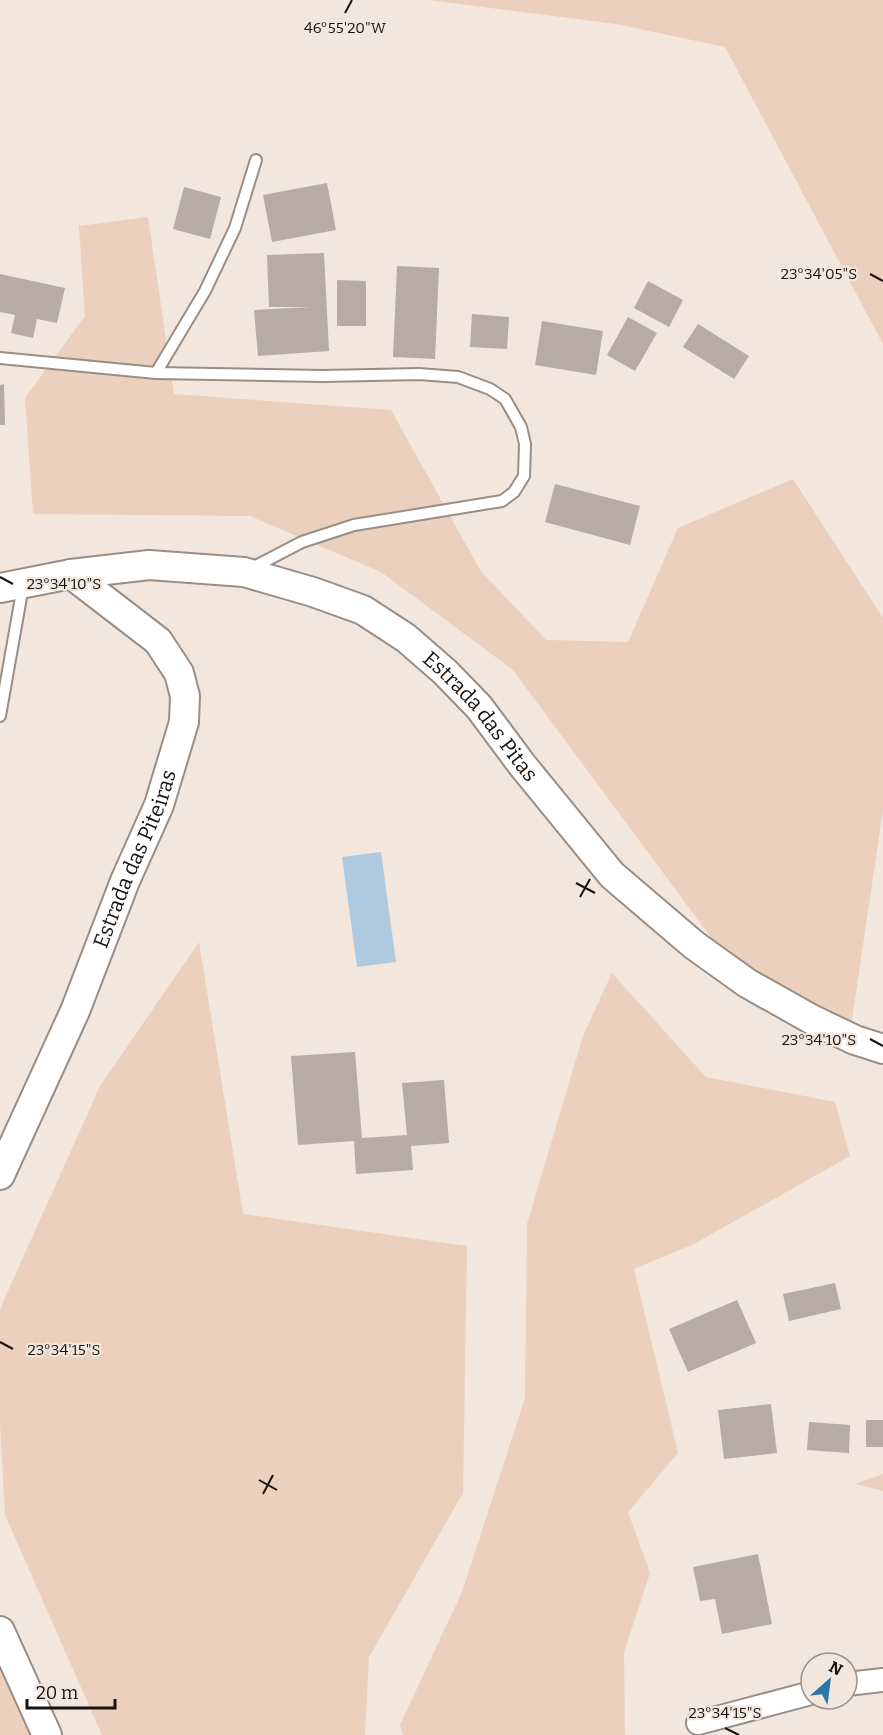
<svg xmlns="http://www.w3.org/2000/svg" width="883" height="1735" font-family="Bitter,serif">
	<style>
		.green { fill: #ebd0bd }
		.water { fill: #afcadf }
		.building { fill: #b7aba3 }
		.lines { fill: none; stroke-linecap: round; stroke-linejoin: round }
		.service-casing { stroke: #998e86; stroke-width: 14 }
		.minor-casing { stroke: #998e86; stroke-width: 26 }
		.tertiary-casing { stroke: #998e86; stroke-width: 32 }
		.service { stroke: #fff; stroke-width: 10 }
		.minor { stroke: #fff; stroke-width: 22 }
		.tertiary { stroke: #fff; stroke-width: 28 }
		.ticks { fill: none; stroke: #171310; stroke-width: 2 }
		.labels { text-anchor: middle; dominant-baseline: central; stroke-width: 4.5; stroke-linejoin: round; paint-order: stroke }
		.street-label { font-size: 21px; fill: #171310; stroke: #f2e6dd }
		.ticks-label { font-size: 15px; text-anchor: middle; fill: #171310; stroke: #f2e6dd; stroke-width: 4.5; stroke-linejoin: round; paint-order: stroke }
	</style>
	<rect width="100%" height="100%" fill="#f2e6dd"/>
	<!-- green -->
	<g class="green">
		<polygon points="429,0 883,0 883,344 725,47 616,24"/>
		<polygon points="148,217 174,394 391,410 480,570 546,640 628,642 678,528 793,479 883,618 883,810 851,1026 721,951 513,670 381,572 250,516 33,514 25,398 85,316 79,226"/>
		<polygon points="199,942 243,1214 467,1246 463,1493 369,1657 365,1735 102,1735 5,1515 0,1422 0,1309 100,1086"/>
		<polygon points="612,973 706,1077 835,1102 850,1156 694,1244 634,1269 678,1453 628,1512 650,1573 624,1652 625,1735 403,1735 400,1725 462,1592 525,1398 527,1224 583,1036"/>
		<polygon points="883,1474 883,1491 855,1484"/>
		<polygon points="0,1632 39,1735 0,1735"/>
	</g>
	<!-- water -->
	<polygon class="water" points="381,852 396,962 357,967 342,857"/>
	<!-- building -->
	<g class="building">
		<polygon points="327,183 336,230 272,242 263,195"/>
		<polygon points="184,187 221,197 210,239 173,229"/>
		<polygon points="324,253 329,351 258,356 254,310 311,307 269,307 267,255"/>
		<polygon points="397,266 439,268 435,359 393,357"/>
		<polygon points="0,274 65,288 57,323 37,319 33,338 11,333 15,315 0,312"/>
		<polygon points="337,280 366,281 366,326 337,326"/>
		<polygon points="648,281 683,300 669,327 634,308"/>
		<polygon points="472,314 509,317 507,349 470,347"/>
		<polygon points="628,317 657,333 635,371 607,355"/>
		<polygon points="542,321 603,331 596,375 535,365"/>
		<polygon points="698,324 749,356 734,379 683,347"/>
		<polygon points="4,384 5,425 0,425 0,385"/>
		<polygon points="555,484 640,506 630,545 545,522"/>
		<polygon points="355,1052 362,1138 407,1135 402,1083 444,1080 449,1143 411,1146 413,1170 356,1174 354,1141 298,1145 291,1056"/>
		<polygon points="835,1283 841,1309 789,1321 783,1294"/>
		<polygon points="737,1300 756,1343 688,1372 669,1329"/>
		<polygon points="771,1404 777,1453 724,1459 718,1410"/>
		<rect x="866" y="1420" width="17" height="27"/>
		<polygon points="809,1422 850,1425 849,1453 807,1450"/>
		<polygon points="758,1554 772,1624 722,1634 715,1599 700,1601 693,1567"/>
	</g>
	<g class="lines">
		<defs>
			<g id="service">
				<polyline points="0,358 156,373 323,376 419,374 458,377 490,389 505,399 521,427 525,444 524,476 514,492 502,501 354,525 302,542 252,568"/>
				<polyline points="156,373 205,291 235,228 256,160"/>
				<polyline points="0,716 23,586"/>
			</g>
			<g id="minor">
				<polyline points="847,1684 883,1680"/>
				<polyline points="698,1723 811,1693"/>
			</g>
			<g id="tertiary">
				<path id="s1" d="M 0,588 L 71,574 L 149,565 L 244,572 L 313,592 L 363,610 L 406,638 L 445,672 L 479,707 L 523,766 L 612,875 L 694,945 L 747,983 L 811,1019 L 855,1040 L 883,1049"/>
				<path id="s2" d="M 0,1175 L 75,1011 L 125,881 L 159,805 L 184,722 L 185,696 L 179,673 L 158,641 L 71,574"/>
				<polyline points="0,1631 47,1735"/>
			</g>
		</defs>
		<!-- service casing -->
		<use href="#service" class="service-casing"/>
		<!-- minor casing -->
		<use href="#minor" class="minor-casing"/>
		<!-- tertiary casing -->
		<use href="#tertiary" class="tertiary-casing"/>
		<!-- service -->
		<use href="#service" class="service"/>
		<!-- minor -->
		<use href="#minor" class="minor"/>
		<!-- tertiary -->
		<use href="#tertiary" class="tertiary"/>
	</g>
	<!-- ticks -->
	<path class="ticks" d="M 345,13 L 352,0M 870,274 L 883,281M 0,577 L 13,584M 576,883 L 595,893M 580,897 L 590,879M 870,1039 L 883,1046M 0,1342 L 13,1349M 259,1480 L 277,1490M 263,1494 L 273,1475M 725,1728 L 739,1735"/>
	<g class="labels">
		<!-- street labels -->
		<g class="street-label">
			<text stroke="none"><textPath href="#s1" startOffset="531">Estrada das Pitas</textPath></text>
			<text stroke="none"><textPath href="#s2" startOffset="344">Estrada das Piteiras</textPath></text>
		</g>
	</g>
	<g class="ticks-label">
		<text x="345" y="33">46°55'20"W</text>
		<text x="819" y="279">23°34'05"S</text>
		<text x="64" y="589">23°34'10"S</text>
		<text x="819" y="1045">23°34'10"S</text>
		<text x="64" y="1355">23°34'15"S</text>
		<text x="725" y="1718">23°34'15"S</text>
	</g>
	<!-- north arrow -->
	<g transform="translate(829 1681) rotate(28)"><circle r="28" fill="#f2e6dd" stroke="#9a928b" stroke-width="1.5"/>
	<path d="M0-4.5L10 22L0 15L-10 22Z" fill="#2a78aa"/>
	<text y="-9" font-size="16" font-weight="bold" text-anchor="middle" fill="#171310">N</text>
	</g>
	<!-- scale -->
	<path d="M27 1699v9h88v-9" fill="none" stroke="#171310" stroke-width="3"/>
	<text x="36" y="1699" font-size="18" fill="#171310" stroke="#f2e6dd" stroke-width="4.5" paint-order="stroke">20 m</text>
</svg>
